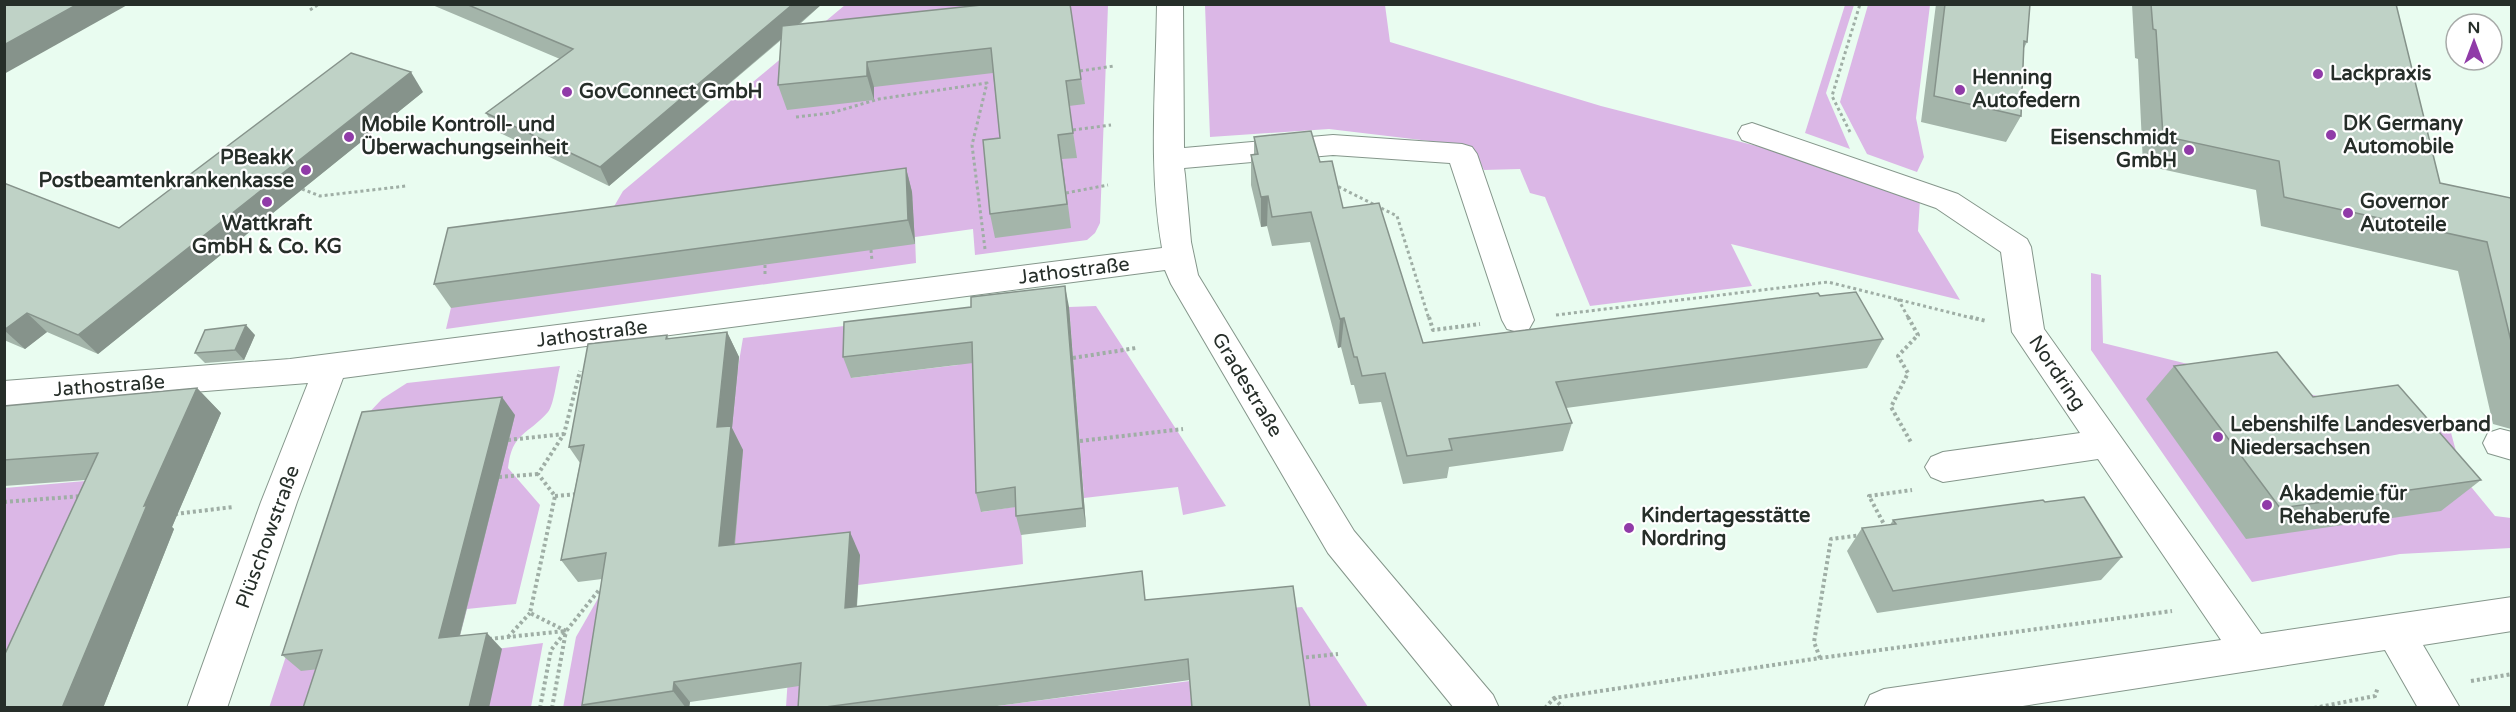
<svg xmlns="http://www.w3.org/2000/svg" width="2516" height="712" font-family="'Varela Round',sans-serif">
	<style>
		.green { fill: #dbb7e6 }
		.lines { fill: none; stroke-linecap: round; stroke-linejoin: round }
		.minor-casing { stroke: #85968b; stroke-width: 2 }
		.path-far1 { stroke: #9faea5; stroke-width: 3; stroke-dasharray: 3 3; stroke-linecap: butt }
		.path { stroke: #9faea5; stroke-width: 4; stroke-dasharray: 3 3; stroke-linecap: butt }
		.minor { fill: #fff; fill-rule: evenodd }
		.wall { fill: #a4b5aa }
		.shaded-wall { fill: #86938b }
		.building { fill: #bfd2c6; stroke: #86938b; stroke-width: 1.5 }
		.poi-dot { fill: #903ba8; stroke: #fff; stroke-width: 2 }
		.labels { text-anchor: middle; dominant-baseline: central; stroke-width: 4.5; stroke-linejoin: round; paint-order: stroke }
		.poi-label { font-size: 20px; font-weight: bold; fill: #262e29; stroke: #fff; text-anchor: start }
		.street-label { font-size: 20px; fill: #262e29; stroke: #fff }
	</style>
	<rect width="100%" height="100%" fill="#e9fcf0"/>
	<!-- green -->
	<g class="green">
		<polygon points="845,5 1108,5 1100,223 1095,233 1087,240 975,255 973,229 915,237 916,263 446,329 464,252 598,234 623,191"/>
		<polygon points="1205,5 1385,5 1390,42 1601,106 1788,154 1920,200 1918,231 1960,300 1731,244 1752,286 1590,306 1545,197 1530,193 1520,169 1484,170 1472,148 1463,145 1329,129 1210,137"/>
		<polygon points="1845,5 1854,5 1826,93 1850,149 1805,133"/>
		<polygon points="1868,5 1930,5 1916,118 1924,157 1917,172 1867,154 1840,102"/>
		<polygon points="2091,273 2101,275 2103,343 2450,429 2463,477 2495,516 2511,518 2511,548 2400,554 2252,582 2091,350"/>
		<polygon points="1096,306 1226,506 1183,515 1178,487 1084,498 1069,307"/>
		<polygon points="976,317 982,512 1020,506 1023,564 858,585 860,555 811,707 786,707 792,617 733,561 728,426 743,338 861,324 851,378 958,365"/>
		<path d="M 560,366 C 557,377 554,405 548,412 C 528,435 512,432 508,468 L 540,505 L 516,604 L 467,609 L 455,654 L 543,643 L 531,707 L 269,708 L 364,418 L 382,399 L 407,383 Z"/>
		<polygon points="108,479 5,708 5,488"/>
		<polygon points="600,595 602,707 563,708 576,637"/>
		<polygon points="1302,607 1368,707 1306,707 1292,608"/>
		<polygon points="1190,681 1192,708 982,708"/>
	</g>
	<g class="lines">
		<defs>
			<g id="minor">
				<path d="M 1157,4 L 1183,4 L 1184,148 L 1333,135 L 1462,144 L 1472,147 L 1477,154 L 1534,320 L 1529,329 L 1518,332 L 1507,329 L 1502,320 L 1450,163 L 1333,155 L 1184,168 L 1185,175 L 1191,242 L 1198,275 L 1354,531 L 1493,695 L 1499,708 L 1454,708 L 1328,553 L 1171,284 L 1165,270 L 343,378 L 297,502 L 227,708 L 187,708 L 261,502 L 308,383 L 4,407 L 4,381 L 290,359 L 1162,248 C 1148,168 1156,85 1157,4 Z"/>
				<polygon points="1752,123 1958,194 2027,239 2031,247 2044,329 2261,634 2512,597 2512,631 2423,645 2460,708 2418,708 2385,650 2010,708 1864,708 1870,695 1884,689 2221,640 2098,459 1943,482 1931,477 1925,467 1931,457 1943,452 2080,433 2012,332 2001,252 1936,208 1742,140 1738,133 1742,126"/>
				<polygon points="2500,429 2512,432 2512,460 2488,453 2483,443 2488,433"/>
			</g>
		</defs>
		<!-- minor casing -->
		<use href="#minor" class="minor-casing"/>
		<!-- path-far1 -->
		<g class="path-far1">
			<polyline points="310,10 319,4"/>
			<polyline points="1080,71 1114,66"/>
			<polyline points="796,117 831,113 879,99 987,83 972,145 985,249"/>
			<polyline points="1073,130 1111,125"/>
			<polyline points="1850,132 1832,96 1860,4"/>
			<polyline points="1333,184 1397,216 1429,319"/>
			<polyline points="302,189 320,196 406,186"/>
			<polyline points="1066,193 1108,185"/>
			<polyline points="871,250 872,261"/>
			<polyline points="765,265 765,276"/>
			<polyline points="1898,299 1909,319"/>
			<polyline points="1556,315 1828,282 1976,319"/>
		</g>
		<!-- path -->
		<g class="path">
			<polyline points="1429,317 1433,330 1480,324"/>
			<polyline points="1908,317 1918,335 1898,356 1908,373 1891,407 1912,444"/>
			<polyline points="1970,317 1986,321"/>
			<polyline points="1073,358 1136,348"/>
			<polyline points="508,440 564,434"/>
			<polyline points="1080,441 1183,429"/>
			<polyline points="499,477 538,474"/>
			<polyline points="555,496 578,494"/>
			<polyline points="4,502 83,496"/>
			<polyline points="175,514 233,507"/>
			<polyline points="1886,528 1869,496 1912,490"/>
			<polyline points="566,631 530,613 555,496 538,474 564,434 580,371"/>
			<polyline points="508,637 530,613"/>
			<polyline points="489,639 565,631"/>
			<polyline points="1300,658 1338,654"/>
			<polyline points="1820,658 1814,642 1831,539 1862,535"/>
			<polyline points="2471,681 2512,674"/>
			<polyline points="1554,698 1563,708"/>
			<polyline points="540,708 551,650 599,590 603,589"/>
			<polyline points="552,708 566,631"/>
			<polyline points="1545,708 1554,698 1820,658 2172,611"/>
			<polyline points="2314,708 2375,696 2378,687"/>
		</g>
		<!-- minor -->
		<use href="#minor" class="minor"/>
	</g>
	<!-- wall -->
	<g class="wall">
		<polygon points="430,4 822,4 799,25 991,4 1081,79 1085,104 1069,106 1077,158 1062,159 1071,228 995,238 990,214 1000,138 993,73 874,87 874,100 787,110 778,85 781,40 609,186 498,132 486,113 560,59"/>
		<polygon points="1936,4 2030,4 2027,42 2024,48 2021,116 2006,142 1921,122"/>
		<polygon points="2132,4 2396,4 2440,183 2511,198 2511,429 2493,424 2458,271 2261,226 2256,190 2143,165 2138,59 2135,58"/>
		<polygon points="423,92 98,354 47,332 25,349 4,340 4,183 119,228"/>
		<polygon points="1254,137 1320,162 1343,208 1423,343 1820,296 1883,339 1867,368 1566,408 1572,423 1563,451 1449,467 1447,478 1403,484 1381,402 1359,404 1354,385 1351,385 1341,347 1338,348 1310,242 1272,246 1267,226 1261,227 1251,185 1251,155 1254,155"/>
		<polygon points="906,168 912,192 915,244 451,308 434,284"/>
		<polygon points="1069,307 1086,527 1021,535 1016,516 1016,507 981,512 976,493 973,363 851,378 843,357"/>
		<polygon points="727,332 739,357 732,428 743,450 735,545 860,555 857,607 1146,600 1293,586 1190,680 982,708 798,708 799,686 690,702 689,708 584,708 582,705 602,579 578,582 561,560 580,463 569,447 667,335 669,339"/>
		<polygon points="255,335 244,360 205,363 195,353"/>
		<polygon points="2174,366 2313,397 2481,480 2441,511 2246,539 2146,399"/>
		<polygon points="197,388 221,413 172,527 174,529 103,708 4,708 86,480 4,486 4,406"/>
		<polygon points="515,415 460,636 502,649 301,671 282,655"/>
		<polygon points="2045,502 2122,557 2101,580 1877,613 1847,551 1862,528 1890,525 1893,520"/>
	</g>
	<!-- shaded-wall -->
	<g class="shaded-wall">
		<polygon points="78,4 129,4 4,74 4,45"/>
		<polygon points="793,4 822,4 609,186 600,167"/>
		<polygon points="867,62 874,87 874,100 867,76"/>
		<polygon points="411,72 423,92 98,354 78,335"/>
		<polygon points="906,168 912,192 915,244 908,220"/>
		<polygon points="1268,196 1267,226 1261,227 1261,197"/>
		<polygon points="1065,286 1069,307 1086,527 1083,508"/>
		<polygon points="27,313 47,332 25,349 4,330"/>
		<polygon points="1344,318 1341,347 1338,348 1340,319"/>
		<polygon points="246,325 255,335 244,360 235,350"/>
		<polygon points="727,332 739,357 732,428 743,450 732,569 719,546 717,427"/>
		<polygon points="197,388 221,413 172,527 174,529 103,708 62,708 144,506"/>
		<polygon points="502,397 515,415 455,654 439,638"/>
		<polygon points="850,532 860,555 855,630 845,608"/>
		<polygon points="487,633 502,649 489,708 469,708"/>
		<polygon points="674,682 690,702 689,708 686,708 673,691"/>
	</g>
	<!-- building -->
	<g class="building">
		<polygon points="4,4 78,4 4,45"/>
		<polygon points="466,4 793,4 600,167 486,113 573,49"/>
		<polygon points="991,4 1070,4 1081,79 1066,81 1073,133 1058,135 1067,204 990,214 983,140 1000,138 991,48 867,62 867,76 778,85 782,26"/>
		<polygon points="1945,4 2030,4 2027,42 2024,41 2021,116 1934,96"/>
		<polygon points="2151,4 2396,4 2440,183 2511,198 2511,341 2487,242 2284,197 2279,161 2163,136 2156,30 2153,29"/>
		<polygon points="351,53 411,72 78,335 27,313 4,330 4,183 119,228"/>
		<polygon points="1311,131 1320,162 1332,161 1343,208 1379,203 1423,343 1818,293 1820,296 1856,292 1883,339 1556,382 1572,423 1449,439 1452,450 1407,456 1385,373 1362,376 1357,357 1354,357 1344,318 1340,319 1311,212 1272,217 1268,196 1261,197 1251,155 1258,154 1254,137"/>
		<polygon points="906,168 908,220 434,284 448,228"/>
		<polygon points="1065,286 1083,508 1016,516 1015,487 976,493 972,342 843,357 844,322 971,307 971,297"/>
		<polygon points="246,325 235,350 195,353 205,330"/>
		<polygon points="727,332 717,427 731,426 719,546 850,532 845,608 1142,571 1145,600 1293,586 1310,708 1192,708 1188,659 818,708 798,708 801,663 674,682 673,691 582,705 606,553 561,560 584,445 569,447 588,344 667,335 666,339"/>
		<polygon points="2277,352 2313,397 2398,385 2481,480 2280,508 2174,366"/>
		<polygon points="197,388 144,506 147,505 62,708 4,708 4,656 98,453 4,460 4,406"/>
		<polygon points="502,397 439,638 487,633 469,708 303,708 322,650 282,655 362,412"/>
		<polygon points="2084,497 2122,557 1893,591 1862,528 1896,524 1893,520 2043,500 2045,502"/>
	</g>
	<!-- markers -->
	<g class="poi-dot">
		<circle cx="2318" cy="74" r="6"/>
		<circle cx="1960" cy="90" r="6"/>
		<circle cx="567" cy="92" r="6"/>
		<circle cx="2331" cy="135" r="6"/>
		<circle cx="349" cy="137" r="6"/>
		<circle cx="2189" cy="150" r="6"/>
		<circle cx="306" cy="170" r="6"/>
		<circle cx="267" cy="202" r="6"/>
		<circle cx="2348" cy="213" r="6"/>
		<circle cx="2218" cy="437" r="6"/>
		<circle cx="2267" cy="505" r="6"/>
		<circle cx="1629" cy="528" r="6"/>
	</g>
	<g class="labels">
		<!-- poi labels -->
		<g class="poi-label">
			<text x="2330" y="74">Lackpraxis</text>
			<text x="1972" y="78">Henning<tspan x="1972" dy="23">Autofedern</tspan></text>
			<text x="579" y="92">GovConnect GmbH</text>
			<text x="2343" y="124">DK Germany<tspan x="2343" dy="23">Automobile</tspan></text>
			<text x="361" y="125">Mobile Kontroll- und<tspan x="361" dy="23">Überwachungseinheit</tspan></text>
			<text x="2177" y="138" text-anchor="end">Eisenschmidt<tspan x="2177" dy="23">GmbH</tspan></text>
			<text x="294" y="158" text-anchor="end">PBeakK<tspan x="294" dy="23">Postbeamtenkrankenkasse</tspan></text>
			<text x="2360" y="202">Governor<tspan x="2360" dy="23">Autoteile</tspan></text>
			<text x="267" y="224" text-anchor="middle">Wattkraft<tspan x="267" dy="23">GmbH &amp; Co. KG</tspan></text>
			<text x="2230" y="425">Lebenshilfe Landesverband<tspan x="2230" dy="23">Niedersachsen</tspan></text>
			<text x="2279" y="494">Akademie für<tspan x="2279" dy="23">Rehaberufe</tspan></text>
			<text x="1641" y="516">Kindertagesstätte<tspan x="1641" dy="23">Nordring</tspan></text>
		</g>
		<!-- street labels -->
		<g class="street-label">
			<text transform="translate(1074 271) rotate(-7)">Jathostraße</text>
			<text transform="translate(592 334) rotate(-7)">Jathostraße</text>
			<text transform="translate(2057 373) rotate(56)">Nordring</text>
			<text transform="translate(1247 385) rotate(59)">Gradestraße</text>
			<text transform="translate(109 386) rotate(-4)">Jathostraße</text>
			<text transform="translate(268 537) rotate(-70)">Plüschowstraße</text>
		</g>
	</g>
	<!-- border -->
	<rect width="2516" height="712" fill="none" stroke="#262e29" stroke-width="12"/>
	<!-- north arrow -->
	<g transform="translate(2474 42)"><circle r="28" fill="#ffffff" stroke="#a8aba9" stroke-width="1.5"/>
	<path d="M0-4.5L10 22L0 15L-10 22Z" fill="#903ba8"/>
	<text y="-9" font-size="16" font-weight="bold" text-anchor="middle" fill="#262e29">N</text>
	</g>
</svg>
